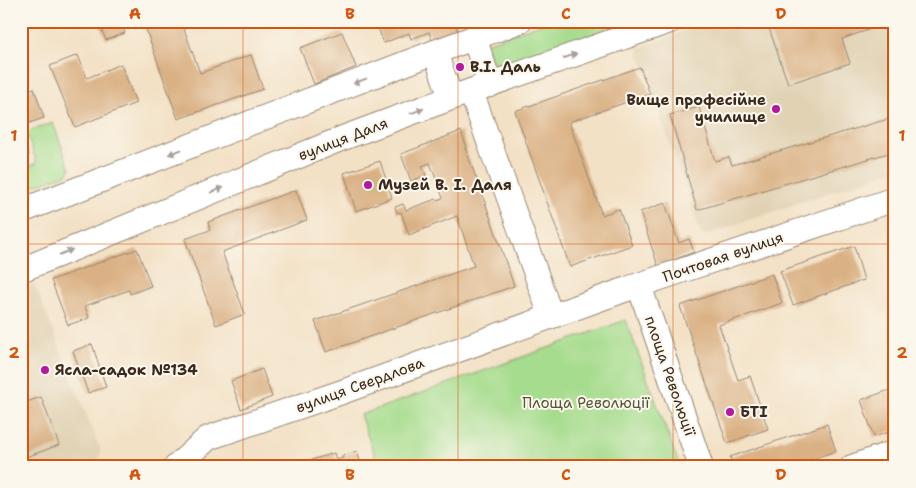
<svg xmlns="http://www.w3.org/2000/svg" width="916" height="488" font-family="'Shantell Sans',sans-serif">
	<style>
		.built { fill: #e1d2b4 }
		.green { fill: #a6dc8d; stroke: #708356 }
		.building { fill: #dab184 }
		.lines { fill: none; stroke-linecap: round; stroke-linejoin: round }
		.minor-casing { stroke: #978672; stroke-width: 26 }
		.minor { stroke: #fff; stroke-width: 24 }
		.oneway { fill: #a79f9a }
		.grid { fill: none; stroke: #d7540e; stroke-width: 1; stroke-opacity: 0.55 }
		.poi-dot { fill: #b5179e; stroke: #fbf7ec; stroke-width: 2 }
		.labels { text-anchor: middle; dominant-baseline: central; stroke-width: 4; stroke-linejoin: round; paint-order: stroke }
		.poi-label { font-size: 15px; font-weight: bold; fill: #3b2a1e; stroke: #fbf7ec; text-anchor: start }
		.street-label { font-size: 15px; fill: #3b2a1e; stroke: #fbf7ec }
		.park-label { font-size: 15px; fill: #56563a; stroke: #fbf7ec }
		.neatline { fill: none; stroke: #d7540e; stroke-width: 2 }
		.grid-label { font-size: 16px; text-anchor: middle; font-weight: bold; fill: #d7540e }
	</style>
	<rect width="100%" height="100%" fill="#fbf7ec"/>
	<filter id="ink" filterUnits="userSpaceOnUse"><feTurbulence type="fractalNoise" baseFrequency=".02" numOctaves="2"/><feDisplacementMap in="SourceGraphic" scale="10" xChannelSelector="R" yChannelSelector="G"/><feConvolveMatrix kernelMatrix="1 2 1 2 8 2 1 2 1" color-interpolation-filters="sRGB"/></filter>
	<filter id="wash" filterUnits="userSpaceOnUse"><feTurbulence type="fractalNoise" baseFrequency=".0096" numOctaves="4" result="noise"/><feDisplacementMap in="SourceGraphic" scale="20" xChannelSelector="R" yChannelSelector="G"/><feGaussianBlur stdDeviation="1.12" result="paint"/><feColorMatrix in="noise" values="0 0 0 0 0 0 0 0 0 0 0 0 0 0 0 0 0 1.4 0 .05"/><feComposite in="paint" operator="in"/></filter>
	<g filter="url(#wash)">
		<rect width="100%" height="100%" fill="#f3e1c6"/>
		<!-- built -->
		<g class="built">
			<polygon points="714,21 895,21 895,170 702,236 637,48"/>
			<polygon points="34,283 101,451 95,467 21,467 21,288"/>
		</g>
		<!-- green -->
		<g class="green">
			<polygon points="549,21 633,21 495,69 486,43"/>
			<polygon points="53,123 70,169 68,174 21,190 21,169 37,163 26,132"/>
			<polygon points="626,320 680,467 379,467 360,415"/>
		</g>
		<g id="blocks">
			<!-- building -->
			<g class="building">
				<polygon points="98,21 121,21 125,33 106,40"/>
				<polygon points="143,21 181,21 200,73 251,55 263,89 178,119"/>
				<polygon points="375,21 460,21 455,23 458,33 433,43 429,32 411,39 409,33 384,43"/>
				<polygon points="894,21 842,39 850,63 788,84 767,22"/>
				<polygon points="342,32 356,67 314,84 300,48"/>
				<polygon points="78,55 87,78 121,64 136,103 75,127 50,66"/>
				<polygon points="640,67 650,94 569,122 602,215 619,209 632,245 570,267 515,111"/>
				<polygon points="34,88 44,118 21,126 21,92"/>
				<polygon points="699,107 715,161 729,157 732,165 895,117 895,151 697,210 670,115"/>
				<polygon points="461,131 467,148 465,148 477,180 476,180 486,205 514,286 326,352 315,321 474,266 457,216 409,235 401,212 397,213 395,207 403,204 406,210 436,199 437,200 443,198 430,163 422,166 426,175 411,181 401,154"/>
				<polygon points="21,135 29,155 21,158"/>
				<polygon points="380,161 392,198 356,211 344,173"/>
				<polygon points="296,190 307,220 222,252 245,314 216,325 185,239 210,230 208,222"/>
				<polygon points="665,203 679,243 689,239 694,252 658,266 640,212"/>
				<polygon points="854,246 864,280 793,305 780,271"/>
				<polygon points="137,249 151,286 130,294 129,290 85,306 89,318 68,325 51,280"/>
				<polygon points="772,274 782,303 719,325 738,380 750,376 768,429 727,443 680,306"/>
				<polygon points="92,344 106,387 88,393 73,351"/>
				<polygon points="262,369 272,397 241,409 231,381"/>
				<polygon points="895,388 895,430 874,437 861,400"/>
				<polygon points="41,397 59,445 26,457 21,444 21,404"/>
				<polygon points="827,424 836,451 788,467 733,467 730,457"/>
				<polygon points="357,451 362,467 306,467 305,462 334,453 336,460 343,458 342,456"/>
			</g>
		</g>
	</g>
	<g filter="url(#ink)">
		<use href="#blocks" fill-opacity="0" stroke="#978672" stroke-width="1"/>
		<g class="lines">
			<defs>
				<g id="minor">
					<polyline points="474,37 490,85"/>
					<polyline points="435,52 451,98"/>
					<polyline points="471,91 551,316"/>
					<polyline points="21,211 435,52 520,21"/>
					<polyline points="21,270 343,138 451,98 670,21"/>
					<polyline points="639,285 701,467"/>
					<polyline points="176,467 208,438 342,392 627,289 895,199"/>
					<polyline points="852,467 895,452"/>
				</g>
			</defs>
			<!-- minor casing -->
			<use href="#minor" class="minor-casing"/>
			<!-- minor -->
			<use href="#minor" class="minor"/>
		</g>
		<!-- one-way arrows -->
		<defs><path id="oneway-solid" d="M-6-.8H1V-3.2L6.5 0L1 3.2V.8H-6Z" transform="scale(1.25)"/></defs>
		<g class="oneway">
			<use href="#oneway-solid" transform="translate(570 56) rotate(-19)"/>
			<use href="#oneway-solid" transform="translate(360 81) rotate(159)"/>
			<use href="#oneway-solid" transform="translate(417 111) rotate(-20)"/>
			<use href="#oneway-solid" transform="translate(175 152) rotate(159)"/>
			<use href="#oneway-solid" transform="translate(217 190) rotate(-22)"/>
			<use href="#oneway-solid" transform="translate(66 252) rotate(-22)"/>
		</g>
	</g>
	<!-- grid -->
	<path class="grid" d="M 243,21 L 243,467M 458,21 L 458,467M 673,21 L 673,467M 21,244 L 895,244"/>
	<!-- markers -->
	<g class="poi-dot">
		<circle cx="460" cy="67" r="5"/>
		<circle cx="776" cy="109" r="5"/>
		<circle cx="368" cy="185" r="5"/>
		<circle cx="45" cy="370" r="5"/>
		<circle cx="730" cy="412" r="5"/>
	</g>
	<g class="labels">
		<!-- poi labels -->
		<g class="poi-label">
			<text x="470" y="67">В.І. Даль</text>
			<text x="766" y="100" text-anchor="end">Вище професійне<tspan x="766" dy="17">училище</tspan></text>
			<text x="378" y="185">Музей В. І. Даля</text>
			<text x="55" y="370">Ясла-садок №134</text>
			<text x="740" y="412">БТІ</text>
		</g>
		<!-- street labels -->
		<g class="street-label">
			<text transform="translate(343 139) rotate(-21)">вулиця Даля</text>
			<text transform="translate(723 257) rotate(-19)">Почтовая вулиця</text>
			<text transform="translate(670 376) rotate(71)">площа Революції</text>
			<text transform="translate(360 385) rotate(-20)">вулиця Свердлова</text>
		</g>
		<!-- park labels -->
		<g class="park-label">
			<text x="586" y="403">Площа Революції</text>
		</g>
	</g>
	<!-- margin -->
	<rect width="916" height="488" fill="none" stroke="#fbf7ec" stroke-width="55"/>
	<rect x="28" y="28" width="860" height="432" class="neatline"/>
	<g class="grid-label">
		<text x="135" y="19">A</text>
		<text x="350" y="19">B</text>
		<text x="566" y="19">C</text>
		<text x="781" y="19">D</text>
		<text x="14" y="141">1</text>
		<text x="902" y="141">1</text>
		<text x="14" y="358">2</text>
		<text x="902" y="358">2</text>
		<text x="135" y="480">A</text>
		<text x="350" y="480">B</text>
		<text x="566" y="480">C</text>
		<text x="781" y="480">D</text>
	</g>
</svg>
